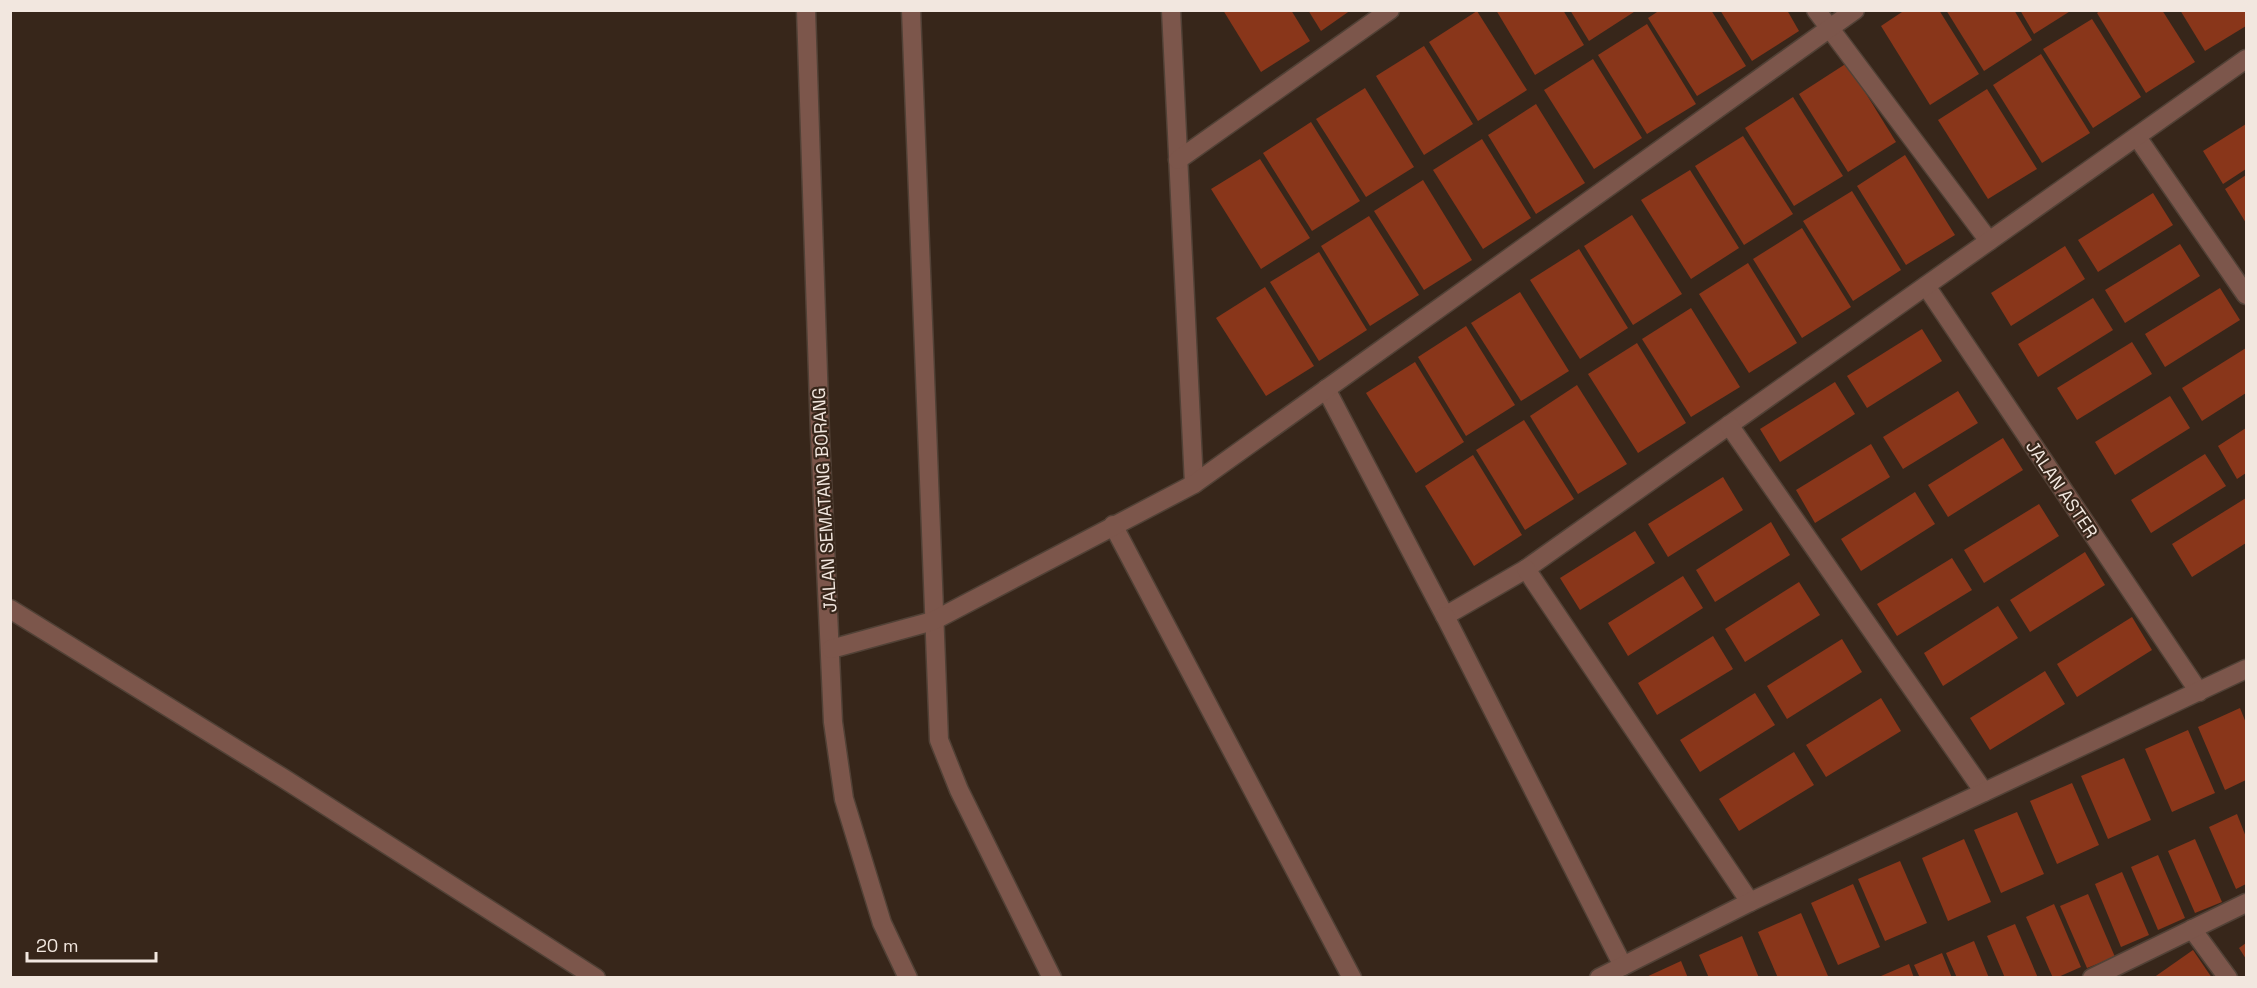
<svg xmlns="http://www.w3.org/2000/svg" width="2257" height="988" font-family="'Space Grotesk',sans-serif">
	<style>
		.building { fill: #89361a }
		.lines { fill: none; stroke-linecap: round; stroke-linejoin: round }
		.minor-casing { stroke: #514136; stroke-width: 21 }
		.minor { stroke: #7c564b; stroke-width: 18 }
		.labels { text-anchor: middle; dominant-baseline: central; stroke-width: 4.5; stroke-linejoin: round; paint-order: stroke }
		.street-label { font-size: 18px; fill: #f2e7df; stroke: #37261a }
	</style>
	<rect width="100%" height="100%" fill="#37261a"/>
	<!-- building -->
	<g class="building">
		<polygon points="1223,10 1291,10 1310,41 1261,72"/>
		<polygon points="1308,10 1351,10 1321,31"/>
		<polygon points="1496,10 1563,10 1584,45 1535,75"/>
		<polygon points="1570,10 1637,10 1589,41"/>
		<polygon points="1660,10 1711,10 1746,66 1697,96 1648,18"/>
		<polygon points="1720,10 1787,10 1799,31 1752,61"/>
		<polygon points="1905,10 1939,10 1979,74 1930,105 1881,26"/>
		<polygon points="1946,10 2014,10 2032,40 1984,71"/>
		<polygon points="2020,10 2072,10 2034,34"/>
		<polygon points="2101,10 2162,10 2195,62 2146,93 2097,13"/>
		<polygon points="2180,10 2246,10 2246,26 2205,51"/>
		<polygon points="1477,11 1527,90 1478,121 1429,42"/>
		<polygon points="2092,19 2141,97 2093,128 2043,49"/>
		<polygon points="1647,24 1696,104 1647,134 1598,55"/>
		<polygon points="1424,46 1473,124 1424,155 1376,76"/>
		<polygon points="2041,54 2090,133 2042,163 1993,85"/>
		<polygon points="1593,59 1642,138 1594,169 1544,90"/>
		<polygon points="1847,63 1896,142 1848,172 1799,94"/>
		<polygon points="1365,88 1414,167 1366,197 1316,119"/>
		<polygon points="1987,89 2037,169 1988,199 1938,120"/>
		<polygon points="1793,97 1843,176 1794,206 1745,128"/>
		<polygon points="1536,104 1585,183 1536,214 1488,135"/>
		<polygon points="1311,122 1360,201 1312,231 1263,153"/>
		<polygon points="2246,124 2246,169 2223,184 2203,151"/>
		<polygon points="1743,136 1793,214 1744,245 1695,166"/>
		<polygon points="1482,139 1531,218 1483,249 1433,170"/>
		<polygon points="1905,155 1955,235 1906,265 1857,186"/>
		<polygon points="1260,159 1310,238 1261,269 1211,189"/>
		<polygon points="1690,170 1739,248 1691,279 1641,200"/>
		<polygon points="2246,175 2246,223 2225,189"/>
		<polygon points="1423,180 1472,260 1424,290 1374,211"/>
		<polygon points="1852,191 1901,270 1853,301 1803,221"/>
		<polygon points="2153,193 2173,225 2098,272 2078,240"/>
		<polygon points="1632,215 1682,294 1633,325 1584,246"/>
		<polygon points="1369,216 1419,295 1370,326 1321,246"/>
		<polygon points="1802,228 1851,307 1802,338 1753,259"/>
		<polygon points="2180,244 2200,276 2125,323 2105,290"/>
		<polygon points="2065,246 2085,279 2011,326 1991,293"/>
		<polygon points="1579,249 1628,328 1580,359 1530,280"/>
		<polygon points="1319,252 1367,330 1319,361 1270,282"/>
		<polygon points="1748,263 1797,343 1749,373 1699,294"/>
		<polygon points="1265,287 1314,366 1266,396 1216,318"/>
		<polygon points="2220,288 2240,320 2165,367 2145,334"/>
		<polygon points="1520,292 1569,371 1521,401 1471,323"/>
		<polygon points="2093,298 2113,330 2038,377 2018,344"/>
		<polygon points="1691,308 1740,387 1691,417 1642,339"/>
		<polygon points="1466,326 1515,405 1466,436 1418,357"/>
		<polygon points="1922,329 1942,361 1867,408 1847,376"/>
		<polygon points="2132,342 2152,374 2077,420 2057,388"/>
		<polygon points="1637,343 1686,423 1638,453 1588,374"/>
		<polygon points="2246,348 2246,393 2202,421 2182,388"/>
		<polygon points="1415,362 1464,442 1416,473 1366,393"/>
		<polygon points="1835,382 1855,414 1780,462 1760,429"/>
		<polygon points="1577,385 1627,464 1578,494 1530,416"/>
		<polygon points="1958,391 1978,423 1903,469 1883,437"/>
		<polygon points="2170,396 2190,428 2115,475 2095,442"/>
		<polygon points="1524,420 1574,499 1525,530 1476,450"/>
		<polygon points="2246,428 2246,473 2237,479 2218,446"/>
		<polygon points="2003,438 2023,470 1948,517 1928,485"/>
		<polygon points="1871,444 1890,477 1815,523 1796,490"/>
		<polygon points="2205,454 2226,486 2151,533 2131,500"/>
		<polygon points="1473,455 1522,535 1474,566 1425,486"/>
		<polygon points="1723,477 1743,510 1668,557 1648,524"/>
		<polygon points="1915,492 1935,524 1861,571 1841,539"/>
		<polygon points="2246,498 2246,543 2192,577 2172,544"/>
		<polygon points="2039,504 2059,536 1984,583 1964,550"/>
		<polygon points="1771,522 1790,555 1715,602 1696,570"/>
		<polygon points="1635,531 1655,563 1580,610 1560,578"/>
		<polygon points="2085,552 2105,585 2030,632 2010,600"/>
		<polygon points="1952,558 1972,590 1897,636 1877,604"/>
		<polygon points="1683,576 1703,608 1628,656 1608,623"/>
		<polygon points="1799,582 1820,615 1745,662 1725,629"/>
		<polygon points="1998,606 2018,638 1943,686 1924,653"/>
		<polygon points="2132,617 2152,650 2077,697 2057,664"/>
		<polygon points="1713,636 1733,669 1657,715 1638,683"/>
		<polygon points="1842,639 1862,672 1787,719 1767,686"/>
		<polygon points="2045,671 2065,704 1990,750 1970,718"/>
		<polygon points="1755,693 1775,725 1700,772 1680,740"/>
		<polygon points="1881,698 1901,731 1826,777 1806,745"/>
		<polygon points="2240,708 2246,723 2246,780 2225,790 2198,727"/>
		<polygon points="2188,730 2215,793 2172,812 2145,749"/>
		<polygon points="1794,752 1814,785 1739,831 1719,799"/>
		<polygon points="2124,758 2151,820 2108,839 2081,776"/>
		<polygon points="2072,783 2099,845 2057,864 2030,801"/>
		<polygon points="2017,812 2044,874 2001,893 1974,830"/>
		<polygon points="2237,814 2246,837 2246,884 2236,889 2209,827"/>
		<polygon points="1964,839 1991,902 1948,921 1922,858"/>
		<polygon points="2195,839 2222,902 2195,913 2168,851"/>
		<polygon points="2158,855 2185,918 2158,930 2131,867"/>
		<polygon points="1900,861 1927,923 1885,941 1858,879"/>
		<polygon points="2122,872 2149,935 2121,947 2095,884"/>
		<polygon points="1853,884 1880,947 1838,965 1811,903"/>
		<polygon points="2088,894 2115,957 2087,968 2060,906"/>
		<polygon points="2054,904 2081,967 2056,978 2053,978 2026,917"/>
		<polygon points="1801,913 1828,976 1778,978 1758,932"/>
		<polygon points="2015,924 2038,978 2005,978 1987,936"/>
		<polygon points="1742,936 1759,978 1709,978 1699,955"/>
		<polygon points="1974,941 1989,978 1957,978 1946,953"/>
		<polygon points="2246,943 2246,959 2239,948"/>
		<polygon points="2193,950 2212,978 2153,978"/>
		<polygon points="1942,953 1952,978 1920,978 1914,965"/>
		<polygon points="1681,961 1688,978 1644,978"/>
		<polygon points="1909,964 1914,978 1882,978 1881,976"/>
	</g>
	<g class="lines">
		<defs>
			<g id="minor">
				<polyline points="806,10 820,435 833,722 844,799 882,923 908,978"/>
				<polyline points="911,10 939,740 959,790 1052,978"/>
				<polyline points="1171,10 1194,484"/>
				<polyline points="1816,10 1989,241"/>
				<polyline points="2137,137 2246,295"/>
				<polyline points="1178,160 1390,10"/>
				<polyline points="1926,286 2199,692"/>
				<polyline points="1326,389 1445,616 1526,569 2246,59"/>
				<polyline points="1729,425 1984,792"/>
				<polyline points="1113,525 1352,978"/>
				<polyline points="1526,569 1750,902"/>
				<polyline points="10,609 283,778 596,978"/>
				<polyline points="1445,616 1623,966"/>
				<polyline points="831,649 933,621 1194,484 1855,10"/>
				<polyline points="2192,929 2228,978"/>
				<polyline points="1599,978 1750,902 2246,669"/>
				<polyline points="2092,978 2246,903"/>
			</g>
		</defs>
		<!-- minor casing -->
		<use href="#minor" class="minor-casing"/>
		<!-- minor -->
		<use href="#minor" class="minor"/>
	</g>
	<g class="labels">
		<!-- street labels -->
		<g class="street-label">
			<text transform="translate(2062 489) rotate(56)">JALAN ASTER</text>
			<text transform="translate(824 500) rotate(-93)">JALAN SEMATANG BORANG</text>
		</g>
	</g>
	<!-- border -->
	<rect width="2257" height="988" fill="none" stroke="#f2e7df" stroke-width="24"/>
	<!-- scale -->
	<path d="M27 952v9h129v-9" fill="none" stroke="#f2e7df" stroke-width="3"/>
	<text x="36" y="952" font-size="18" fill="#f2e7df" stroke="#37261a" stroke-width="4.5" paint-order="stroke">20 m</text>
</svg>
